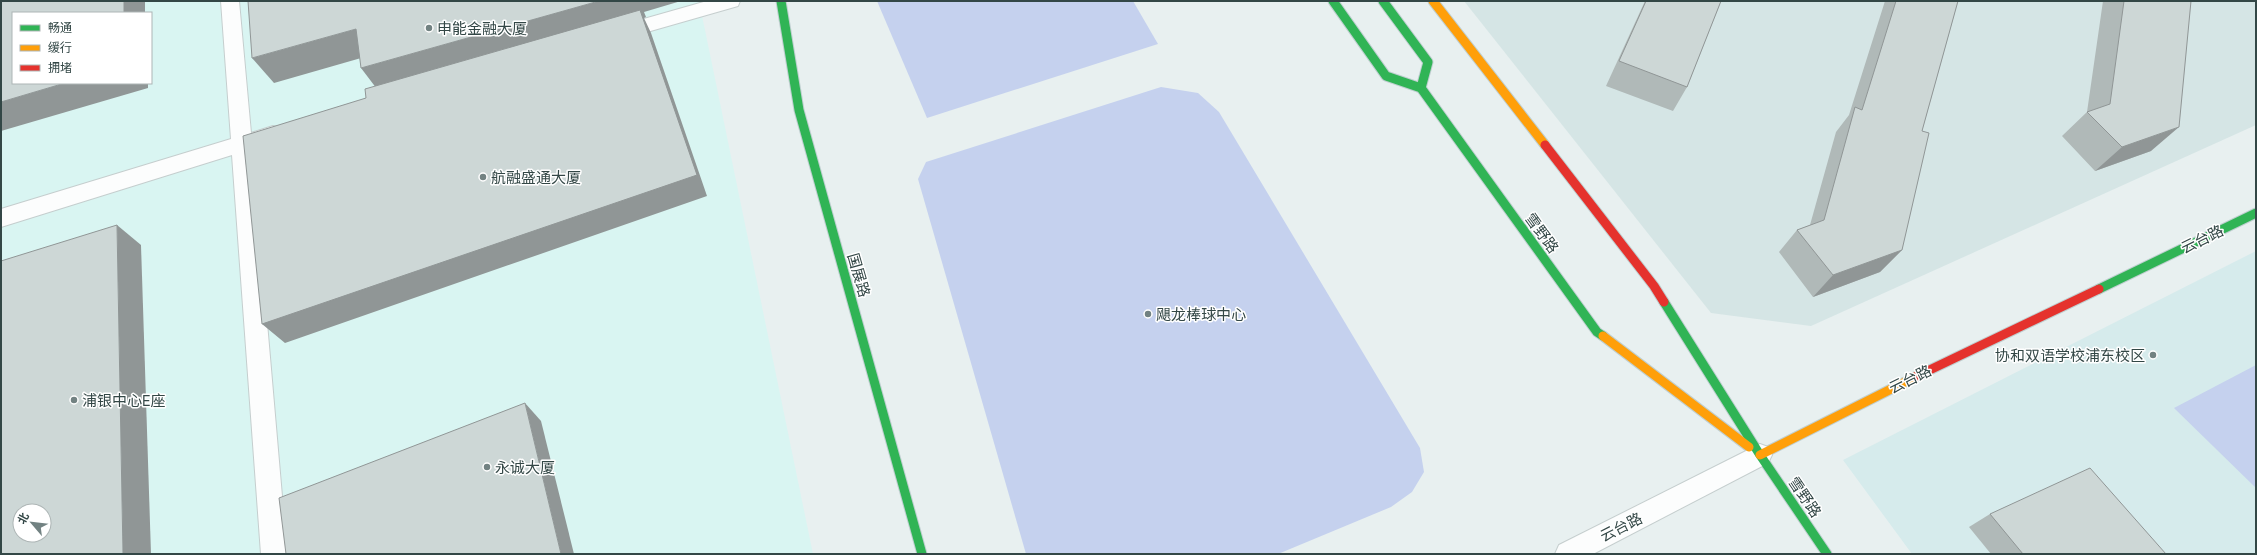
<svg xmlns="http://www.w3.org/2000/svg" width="2257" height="555" font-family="'Space Grotesk','Noto Sans SC',sans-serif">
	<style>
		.residential { fill: #d5e5e5 }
		.commercial { fill: #d9f5f2; fill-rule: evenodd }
		.education { fill: #d6ebec }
		.green { fill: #c5d1ee }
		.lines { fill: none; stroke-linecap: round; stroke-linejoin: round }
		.street-casing { stroke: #c5cece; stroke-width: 2 }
		.fast-casing { stroke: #bfcfd0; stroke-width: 11 }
		.slow-casing { stroke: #bfcfd0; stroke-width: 11 }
		.jam-casing { stroke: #bfcfd0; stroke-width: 11 }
		.street { fill: #fcfdfd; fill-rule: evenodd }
		.fast { stroke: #30b455; stroke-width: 9 }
		.slow { stroke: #ff9f0a; stroke-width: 9 }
		.jam { stroke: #e5322d; stroke-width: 9 }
		.wall { fill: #b0b9b8 }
		.shaded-wall { fill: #909696 }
		.building { fill: #cdd7d6; stroke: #909696; fill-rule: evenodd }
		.poi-dot { fill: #728282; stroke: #fff; stroke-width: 1.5 }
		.labels { text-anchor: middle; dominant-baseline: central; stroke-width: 3; stroke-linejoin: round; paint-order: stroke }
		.poi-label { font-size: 15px; fill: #334746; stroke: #fff; text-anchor: start }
		.street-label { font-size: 15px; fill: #334746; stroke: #fff }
	</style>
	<rect width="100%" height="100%" fill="#e8f0f0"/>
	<!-- residential -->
	<polygon class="residential" points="1464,1 2256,1 2256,125 1811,326 1711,313"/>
	<!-- commercial -->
	<path class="commercial" d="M 1,1 L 699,1 L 813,554 L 1,554 ZM 13,13 L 151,13 L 151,83 L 13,83 ZM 20,511 L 44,511 L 44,535 L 20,535 Z"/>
	<!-- education -->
	<polygon class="education" points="2256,251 2256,554 1912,554 1843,460"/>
	<!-- green -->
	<g class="green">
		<polygon points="877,1 1133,1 1158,44 927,118"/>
		<polygon points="1161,87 1198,93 1219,112 1420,448 1424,472 1412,492 1391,507 1278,554 1026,554 918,179 926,162"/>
		<polygon points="2256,365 2256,488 2174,408"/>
	</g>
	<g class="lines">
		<defs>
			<g id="street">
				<polygon points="221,1 239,1 251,133 273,126 280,128 283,134 280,140 252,149 287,554 261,554 232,155 1,227 1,209 231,139"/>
				<polygon points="707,1 740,1 738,6 619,40 612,38 609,33 612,28"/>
				<polygon points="1760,444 1768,447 1772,455 1768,463 1593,554 1555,554 1559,545"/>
			</g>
			<g id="fast">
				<polyline points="781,1 799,110 922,554"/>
				<polyline points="1333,1 1386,76 1421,88 1597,332 1603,336"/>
				<polyline points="1383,1 1428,62 1421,88"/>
				<polyline points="2099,289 2256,213"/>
				<polyline points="1664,302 1760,455 1827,554"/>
			</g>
			<g id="slow">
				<polyline points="1433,1 1545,145"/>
				<polyline points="1603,336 1749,447"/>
				<polyline points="1760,455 1915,377"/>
			</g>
			<g id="jam">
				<polyline points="1545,145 1654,286 1664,302"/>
				<polyline points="1915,377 2099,289"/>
			</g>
		</defs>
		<!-- street casing -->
		<use href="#street" class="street-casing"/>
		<!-- fast casing -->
		<use href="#fast" class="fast-casing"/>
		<!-- slow casing -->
		<use href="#slow" class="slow-casing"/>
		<!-- jam casing -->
		<use href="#jam" class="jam-casing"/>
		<!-- street -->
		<use href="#street" class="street"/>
		<!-- fast -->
		<use href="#fast" class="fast"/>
		<!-- slow -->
		<use href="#slow" class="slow"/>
		<!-- jam -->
		<use href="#jam" class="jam"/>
	</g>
	<!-- wall -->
	<g class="wall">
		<polygon points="1645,1 1721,1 1687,87 1673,111 1606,86"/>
		<polygon points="1885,1 1958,1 1922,131 1902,250 1880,272 1813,297 1779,252 1797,230 1810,225 1836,132 1849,115"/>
		<polygon points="2103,1 2191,1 2151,151 2095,171 2062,136 2087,112"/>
		<polygon points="1990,514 2166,554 1991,554 1969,527"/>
	</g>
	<!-- shaded-wall -->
	<g class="shaded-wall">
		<rect x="124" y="1" width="21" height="12"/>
		<polygon points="599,1 681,1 644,12 646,17 644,18 651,33 707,196 285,343 262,324 380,93 361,68"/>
		<polygon points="356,29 375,54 274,83 252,58"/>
		<polygon points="65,83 148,83 148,88 1,131 1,102"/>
		<polygon points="2179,127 2151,151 2095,171 2122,147"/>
		<polygon points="117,225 141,245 151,554 123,554"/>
		<polygon points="1902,250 1880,272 1813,297 1833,275"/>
		<polygon points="525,403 541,421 574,554 561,554"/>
	</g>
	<!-- building -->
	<g class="building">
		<polygon points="1,1 124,1 124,13 13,13 13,83 65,83 1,102"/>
		<polygon points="248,1 599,1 361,68 356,29 252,58"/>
		<polygon points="1646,1 1721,1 1687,87 1619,61"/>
		<polygon points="1896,1 1958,1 1922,131 1929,133 1902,250 1833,275 1797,230 1824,220 1855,107 1862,110"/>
		<polygon points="2124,1 2191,1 2179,127 2122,147 2087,112 2110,104"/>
		<polygon points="640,10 697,175 262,324 243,136 366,98 365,89"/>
		<path d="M 117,225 L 123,554 L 1,554 L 1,261 ZM 20,511 L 44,511 L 44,535 L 20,535 Z"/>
		<polygon points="525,403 561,554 286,554 279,498"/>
		<polygon points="2090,468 2166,554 2023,554 1990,514"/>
	</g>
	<!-- markers -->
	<g class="poi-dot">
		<circle cx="429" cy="28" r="4"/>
		<circle cx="483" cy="177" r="4"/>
		<circle cx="1148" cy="314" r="4"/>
		<circle cx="2153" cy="355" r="4"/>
		<circle cx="74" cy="400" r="4"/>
		<circle cx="487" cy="467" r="4"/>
	</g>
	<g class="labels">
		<!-- poi labels -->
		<g class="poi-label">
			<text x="437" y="28">申能金融大厦</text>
			<text x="491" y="177">航融盛通大厦</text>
			<text x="1156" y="314">飓龙棒球中心</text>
			<text x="2145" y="355" text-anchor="end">协和双语学校浦东校区</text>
			<text x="82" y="400">浦银中心E座</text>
			<text x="495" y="467">永诚大厦</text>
		</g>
		<!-- street labels -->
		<g class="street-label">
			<text transform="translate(1542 233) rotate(54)">雪野路</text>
			<text transform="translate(2202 239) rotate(-26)">云台路</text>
			<text transform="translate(859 275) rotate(74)">国展路</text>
			<text transform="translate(1910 379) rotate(-26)">云台路</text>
			<text transform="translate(1805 497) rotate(56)">雪野路</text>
			<text transform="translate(1621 527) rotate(-27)">云台路</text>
		</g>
	</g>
	<!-- border -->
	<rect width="2257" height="555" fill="none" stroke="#334746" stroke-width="4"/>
	<!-- legend -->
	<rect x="12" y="12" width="140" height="72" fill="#ffffff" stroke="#adb5b5"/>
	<rect x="20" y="25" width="20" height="6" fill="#30b455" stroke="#adb5b5"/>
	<text x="48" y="32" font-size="12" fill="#334746">畅通</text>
	<rect x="20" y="45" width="20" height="6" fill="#ff9f0a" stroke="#adb5b5"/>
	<text x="48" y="52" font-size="12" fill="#334746">缓行</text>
	<rect x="20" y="65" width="20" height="6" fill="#e5322d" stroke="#adb5b5"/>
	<text x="48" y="72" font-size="12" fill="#334746">拥堵</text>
	<!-- north arrow -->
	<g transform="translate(32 523) rotate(298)"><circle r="19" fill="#ffffff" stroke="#adb5b5"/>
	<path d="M0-3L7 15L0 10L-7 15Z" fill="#728282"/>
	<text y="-6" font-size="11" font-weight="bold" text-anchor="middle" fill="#334746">北</text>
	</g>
</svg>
